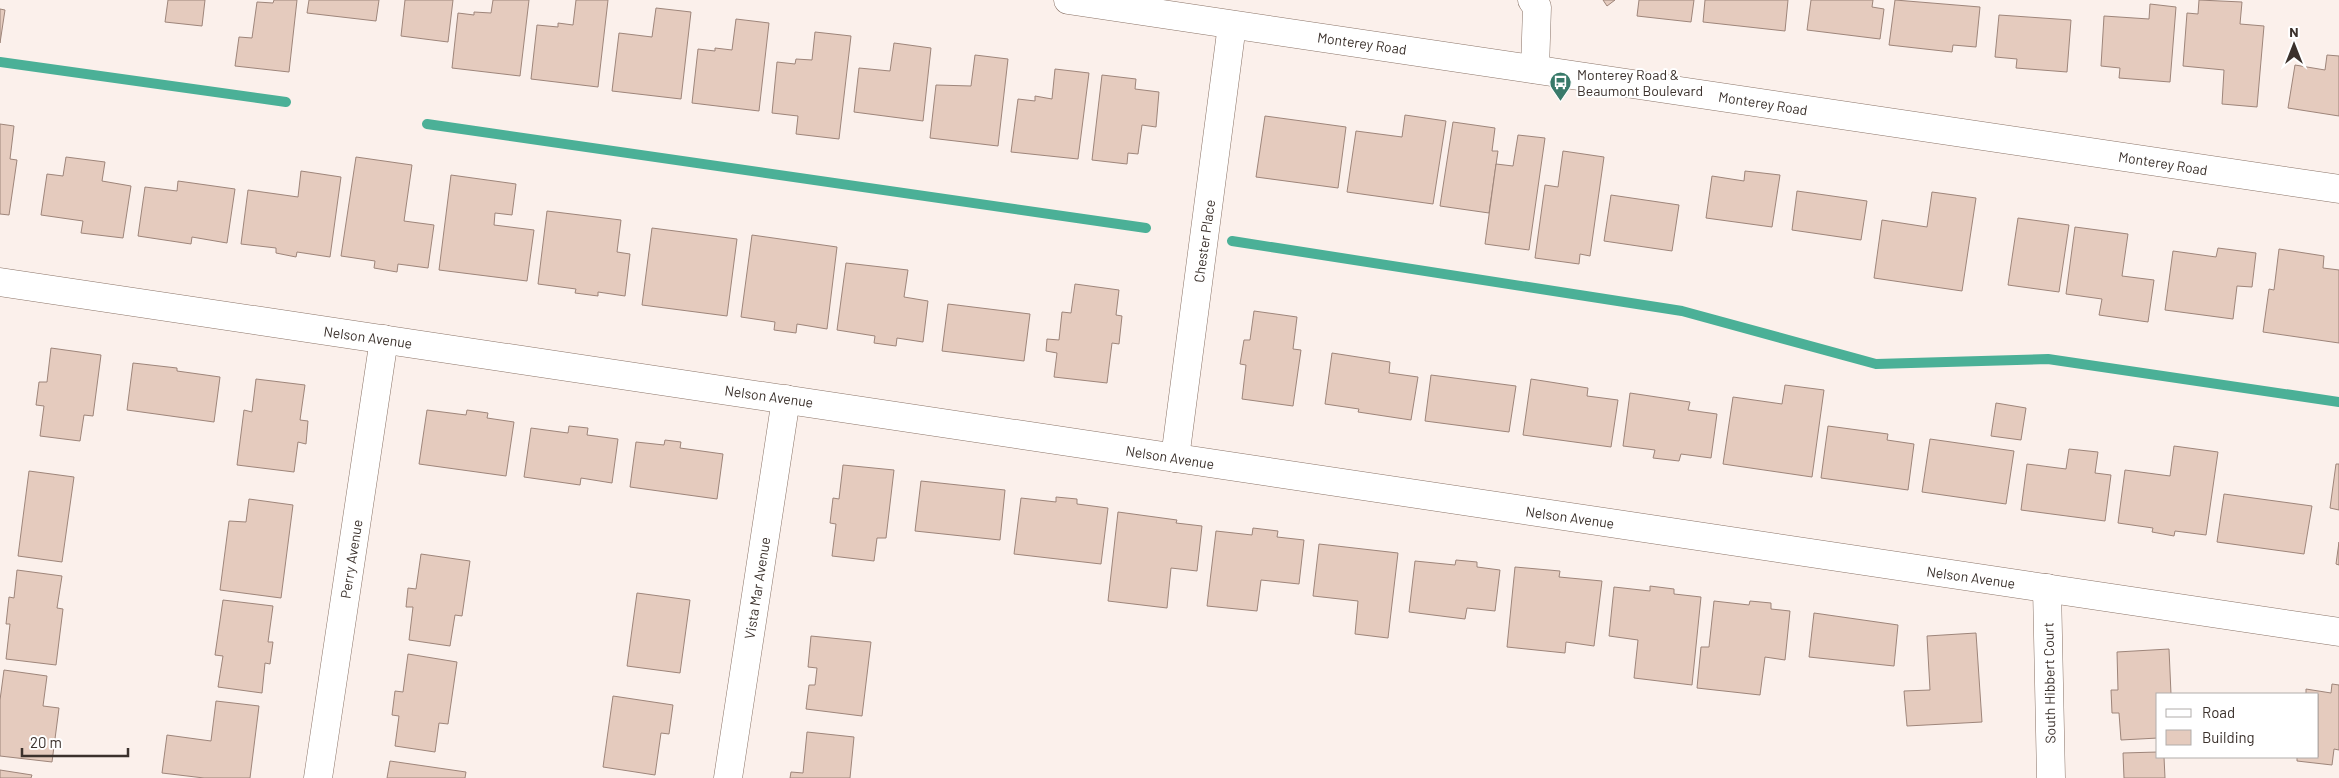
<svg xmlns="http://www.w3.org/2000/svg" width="2339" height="778" font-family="Barlow,sans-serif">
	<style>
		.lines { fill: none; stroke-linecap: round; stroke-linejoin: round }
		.stream { stroke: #4bb097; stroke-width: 10 }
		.building { fill: #e5cbbe; stroke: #9e857a }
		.street-casing { stroke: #8b7468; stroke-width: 29 }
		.secondary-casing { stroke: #8b7468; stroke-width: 29 }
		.street { stroke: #fff; stroke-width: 28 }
		.secondary { stroke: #fff; stroke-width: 28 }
		.labels { text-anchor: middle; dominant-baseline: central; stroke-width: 4; stroke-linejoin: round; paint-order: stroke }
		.street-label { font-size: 14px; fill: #3b312c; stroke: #fff }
		.poi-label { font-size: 14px; fill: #3b312c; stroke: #fff; text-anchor: start }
	</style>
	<rect width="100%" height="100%" fill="#fbf0eb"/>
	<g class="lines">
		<!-- stream -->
		<g class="stream">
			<polyline points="0,62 286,102"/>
			<polyline points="427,124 1146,228"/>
			<polyline points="1232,241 1682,311 1876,364 2048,359 2339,402"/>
		</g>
	</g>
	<!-- building -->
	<g class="building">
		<polygon points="168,0 205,0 202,26 165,22"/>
		<polygon points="274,0 297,0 289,72 235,66 239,37 252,38 257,2 273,3"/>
		<polygon points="309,0 379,0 376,21 307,13"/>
		<polygon points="405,0 453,0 448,42 401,36"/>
		<polygon points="493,0 529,0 520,76 452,68 458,13 474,15 474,12 491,13"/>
		<polygon points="576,0 608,0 598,87 531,79 537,25 558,27 558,23 573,25"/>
		<polygon points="1603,0 1615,0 1607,6"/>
		<polygon points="1639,0 1694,0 1691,22 1637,16"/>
		<polygon points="1705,0 1788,0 1785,31 1703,22"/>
		<polygon points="1811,0 1873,0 1872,7 1884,9 1880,39 1807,30"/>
		<polygon points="1895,0 1980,7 1976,47 1953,45 1952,52 1889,45"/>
		<polygon points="2199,0 2242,2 2240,24 2264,26 2257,107 2222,104 2224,70 2183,66 2187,13 2198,14"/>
		<polygon points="2150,4 2176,7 2170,82 2119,78 2120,68 2101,66 2104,16 2149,19"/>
		<polygon points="656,8 691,12 681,99 612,91 619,33 652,37"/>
		<polygon points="0,9 5,10 0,43"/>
		<polygon points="1999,15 2071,20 2067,72 2016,68 2017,59 1995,57"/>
		<polygon points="736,19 769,23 759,111 692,103 698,49 715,51 715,48 732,50"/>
		<polygon points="815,32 851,36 839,139 796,134 798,116 772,113 777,62 795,64 796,59 812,60"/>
		<polygon points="894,43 931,48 923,121 854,112 859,68 890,71"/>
		<polygon points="975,55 1008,59 998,146 930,138 936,85 971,86"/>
		<polygon points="2327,55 2339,56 2339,116 2288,108 2295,65 2325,70"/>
		<polygon points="1055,69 1089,73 1078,159 1011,152 1018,99 1035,101 1035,96 1052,99"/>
		<polygon points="1102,75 1136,79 1135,89 1159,92 1156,127 1142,125 1138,154 1128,153 1127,164 1092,160"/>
		<polygon points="1405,115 1446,121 1433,204 1347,192 1356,131 1402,137"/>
		<polygon points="1265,116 1346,127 1338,188 1256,177"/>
		<polygon points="1453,122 1495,128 1492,151 1498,151 1489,213 1440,206"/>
		<polygon points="0,124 14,126 10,159 17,160 9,215 0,214"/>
		<polygon points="1518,135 1545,138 1529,250 1485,244 1496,164 1513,166"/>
		<polygon points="1563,151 1604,157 1590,256 1580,254 1579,264 1535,258 1545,185 1558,187"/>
		<polygon points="66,157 105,162 102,181 131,186 123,238 81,233 83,221 41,215 47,174 63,176"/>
		<polygon points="356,157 412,165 404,221 434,225 428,268 398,264 397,272 374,268 375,261 341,256"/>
		<polygon points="301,171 341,177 330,257 297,252 296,257 276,253 276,248 241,244 248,190 298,197"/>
		<polygon points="1745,171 1780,175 1772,227 1706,218 1712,176 1744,181"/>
		<polygon points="451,175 516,184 512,215 495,213 494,225 534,230 527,281 439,270"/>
		<polygon points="178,181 235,189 227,243 192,237 191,244 138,236 145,187 177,191"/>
		<polygon points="1797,191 1867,201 1861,240 1792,230"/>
		<polygon points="1932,192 1976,198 1962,291 1874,278 1882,220 1927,227"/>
		<polygon points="1611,195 1679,205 1672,251 1604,241"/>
		<polygon points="547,211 621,220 617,252 630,254 625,296 598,292 598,296 575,293 576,289 538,284"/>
		<polygon points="2018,218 2069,225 2059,292 2008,285"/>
		<polygon points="2075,227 2128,234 2122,276 2154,280 2148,322 2099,315 2102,299 2066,294"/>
		<polygon points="652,228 737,239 727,316 642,305"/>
		<polygon points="752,235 837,247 827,329 797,324 796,333 774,330 775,322 741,317"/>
		<polygon points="2218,248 2256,253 2252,287 2237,286 2233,319 2165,310 2173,251 2216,257"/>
		<polygon points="2279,249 2324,256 2323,268 2339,270 2339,343 2263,332 2269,289 2274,290"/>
		<polygon points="846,263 908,270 904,297 928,301 923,342 897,338 896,346 874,343 875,336 837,330"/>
		<polygon points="1075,284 1119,290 1116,315 1122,316 1119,344 1112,343 1107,383 1054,377 1057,353 1046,351 1047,339 1059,340 1062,312 1071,313"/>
		<polygon points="948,304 1030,314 1024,361 942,351"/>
		<polygon points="1254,311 1297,317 1293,349 1301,350 1293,406 1242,399 1246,365 1240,364 1244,340 1250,340"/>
		<polygon points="51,348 101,355 93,416 84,415 80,441 40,436 44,406 36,405 39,382 47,382"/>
		<polygon points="1332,353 1390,362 1389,373 1418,377 1411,420 1358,412 1359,409 1325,404"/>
		<polygon points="133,363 177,368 177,371 220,377 214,422 127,410"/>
		<polygon points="1431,375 1516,386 1509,432 1425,421"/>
		<polygon points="256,379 305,385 300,420 308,421 306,444 298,442 294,472 237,465 244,410 252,412"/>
		<polygon points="1531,379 1588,388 1587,396 1618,400 1611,447 1523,435"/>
		<polygon points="1785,385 1824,390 1812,477 1723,464 1733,397 1782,404"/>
		<polygon points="1630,393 1690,402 1688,410 1717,414 1711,458 1681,454 1679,461 1653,458 1655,450 1623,446"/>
		<polygon points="1996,403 2026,408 2021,440 1991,436"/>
		<polygon points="427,410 466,415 467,410 488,413 487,418 514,422 506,476 419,464"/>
		<polygon points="569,426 588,428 587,435 618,439 612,483 581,478 580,485 524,477 531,428 568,433"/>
		<polygon points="1828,426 1888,434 1887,440 1914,444 1908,490 1821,478"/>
		<polygon points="1930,439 2014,451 2006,504 1922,492"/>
		<polygon points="665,440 681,442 680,448 723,454 717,499 630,487 636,442 664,445"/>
		<polygon points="2174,446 2218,452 2206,535 2175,531 2174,536 2152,532 2153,528 2118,523 2125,470 2170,476"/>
		<polygon points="2069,449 2098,452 2095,473 2111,475 2105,521 2021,510 2027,464 2066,469"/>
		<polygon points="2336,464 2339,464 2339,510 2330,508"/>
		<polygon points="843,465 894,470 886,538 877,538 874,561 832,556 836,524 830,523 833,498 839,499"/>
		<polygon points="29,471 74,477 62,562 18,556"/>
		<polygon points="921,481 1005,490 1000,540 915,531"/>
		<polygon points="2224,494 2312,506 2304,554 2217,542"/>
		<polygon points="1056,497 1077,499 1077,504 1108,508 1101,564 1014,554 1021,498 1056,502"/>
		<polygon points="249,499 293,505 281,598 220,590 229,521 246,522"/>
		<polygon points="1118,512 1177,520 1176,523 1202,526 1197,571 1171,568 1167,608 1108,601"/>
		<polygon points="1253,528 1278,531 1277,537 1304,540 1299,584 1261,580 1257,611 1207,606 1216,531 1252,535"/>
		<polygon points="2339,542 2339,565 2336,564"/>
		<polygon points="1319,544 1398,553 1388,638 1355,634 1358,601 1313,596"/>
		<polygon points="421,554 470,561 462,616 455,615 450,646 409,640 413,607 406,607 408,588 416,589"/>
		<polygon points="1456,560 1477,562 1477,567 1500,570 1495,611 1467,608 1465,619 1409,612 1415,561 1455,565"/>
		<polygon points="1515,567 1560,571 1559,577 1602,581 1594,646 1566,642 1565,653 1507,647"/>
		<polygon points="17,570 62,576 57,608 63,609 56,665 6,659 10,624 6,624 9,597 14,598"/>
		<polygon points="1650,586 1674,589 1674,594 1701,597 1692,685 1634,678 1638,640 1609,636 1614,587 1650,591"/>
		<polygon points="637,593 690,600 680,673 627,666"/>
		<polygon points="223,600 273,606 268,642 273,642 270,664 265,663 262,693 218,687 223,656 215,655"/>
		<polygon points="1714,601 1749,605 1750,601 1771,603 1771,609 1790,611 1785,660 1765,657 1760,695 1697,688 1701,647 1709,647"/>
		<polygon points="1814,613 1898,625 1894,666 1809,657"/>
		<polygon points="1976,633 1982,722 1907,726 1904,691 1930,690 1927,636"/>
		<polygon points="811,636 871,642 862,716 806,709 809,685 815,685 817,668 808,667"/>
		<polygon points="2169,649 2171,694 2158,694 2158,738 2121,740 2119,713 2112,713 2111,690 2118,690 2117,652"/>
		<polygon points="408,654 457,662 448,724 439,723 435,752 395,746 399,716 392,715 395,691 403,692"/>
		<polygon points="4,670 47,676 43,706 59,708 52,762 0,756 0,700"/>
		<polygon points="2332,684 2339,685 2339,750 2334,749 2332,765 2297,761 2297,757 2318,757 2318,694 2306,694 2306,689 2331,693"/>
		<polygon points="613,696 673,705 669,734 661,733 655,775 603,767"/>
		<polygon points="216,701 259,706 250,778 204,778 162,773 167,735 211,741"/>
		<polygon points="807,732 854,737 850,778 790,778 791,772 803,773"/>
		<polygon points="2158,752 2158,757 2164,757 2165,778 2124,778 2123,753"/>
		<polygon points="390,761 466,772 465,778 387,778"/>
		<polygon points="0,770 32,775 31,778 0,778"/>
	</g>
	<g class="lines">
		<defs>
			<g id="street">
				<polyline points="1532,0 1537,7 1535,69"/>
				<polyline points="0,282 2339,632"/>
				<polyline points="1175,458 1232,25"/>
				<polyline points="2047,588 2051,778"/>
				<polyline points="318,778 384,339"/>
				<polyline points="728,778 786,399"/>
			</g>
			<polyline id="secondary" points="1068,0 2339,189"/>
		</defs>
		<!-- street casing -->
		<use href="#street" class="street-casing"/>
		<!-- secondary casing -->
		<use href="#secondary" class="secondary-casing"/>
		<!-- street -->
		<use href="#street" class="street"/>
		<!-- secondary -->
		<use href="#secondary" class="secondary"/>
	</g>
	<!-- icons -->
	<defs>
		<symbol id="bus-pin" viewBox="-11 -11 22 30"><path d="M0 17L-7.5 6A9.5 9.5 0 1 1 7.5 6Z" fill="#397a6a" stroke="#fff"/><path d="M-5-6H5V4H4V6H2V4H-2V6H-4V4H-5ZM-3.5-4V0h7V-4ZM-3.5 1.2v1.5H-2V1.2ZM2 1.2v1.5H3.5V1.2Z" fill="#fff"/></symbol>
	</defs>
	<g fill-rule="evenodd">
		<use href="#bus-pin" x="1548" y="70" width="25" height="34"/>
	</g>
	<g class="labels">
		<!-- street labels -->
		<g class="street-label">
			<text transform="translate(1362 43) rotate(8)">Monterey Road</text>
			<text transform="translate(1763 103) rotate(9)">Monterey Road</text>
			<text transform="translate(2163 163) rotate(9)">Monterey Road</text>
			<text transform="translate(1204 241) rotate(-82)">Chester Place</text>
			<text transform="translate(368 337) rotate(8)">Nelson Avenue</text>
			<text transform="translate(769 396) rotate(8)">Nelson Avenue</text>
			<text transform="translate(1170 457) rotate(9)">Nelson Avenue</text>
			<text transform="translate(1570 517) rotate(8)">Nelson Avenue</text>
			<text transform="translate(351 559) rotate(-81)">Perry Avenue</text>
			<text transform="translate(1971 577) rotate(8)">Nelson Avenue</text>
			<text transform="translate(757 588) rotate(-81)">Vista Mar Avenue</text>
			<text transform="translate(2049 683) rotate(-91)">South Hibbert Court</text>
		</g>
		<!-- poi labels -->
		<g class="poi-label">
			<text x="1577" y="74">Monterey Road &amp;<tspan x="1577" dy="16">Beaumont Boulevard</tspan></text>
		</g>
	</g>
	<!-- legend -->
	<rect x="2156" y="693" width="162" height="65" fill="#ffffff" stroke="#b1adab"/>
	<rect x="2166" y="709" width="25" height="8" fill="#ffffff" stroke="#b1adab"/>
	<text x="2202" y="718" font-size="15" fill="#3b312c">Road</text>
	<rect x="2166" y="730" width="25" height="15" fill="#e5cbbe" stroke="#b1adab"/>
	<text x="2202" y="743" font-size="15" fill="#3b312c">Building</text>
	<!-- north arrow -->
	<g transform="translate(2294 45)" stroke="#ffffff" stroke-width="4" paint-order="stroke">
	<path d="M0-4L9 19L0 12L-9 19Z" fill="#3b312c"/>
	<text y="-8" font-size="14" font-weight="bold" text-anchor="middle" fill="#3b312c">N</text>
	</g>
	<!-- scale -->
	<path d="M22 748v8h106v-8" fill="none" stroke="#3b312c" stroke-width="2.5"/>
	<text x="30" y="748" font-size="15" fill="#3b312c" stroke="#ffffff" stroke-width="4" paint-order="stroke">20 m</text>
</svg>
